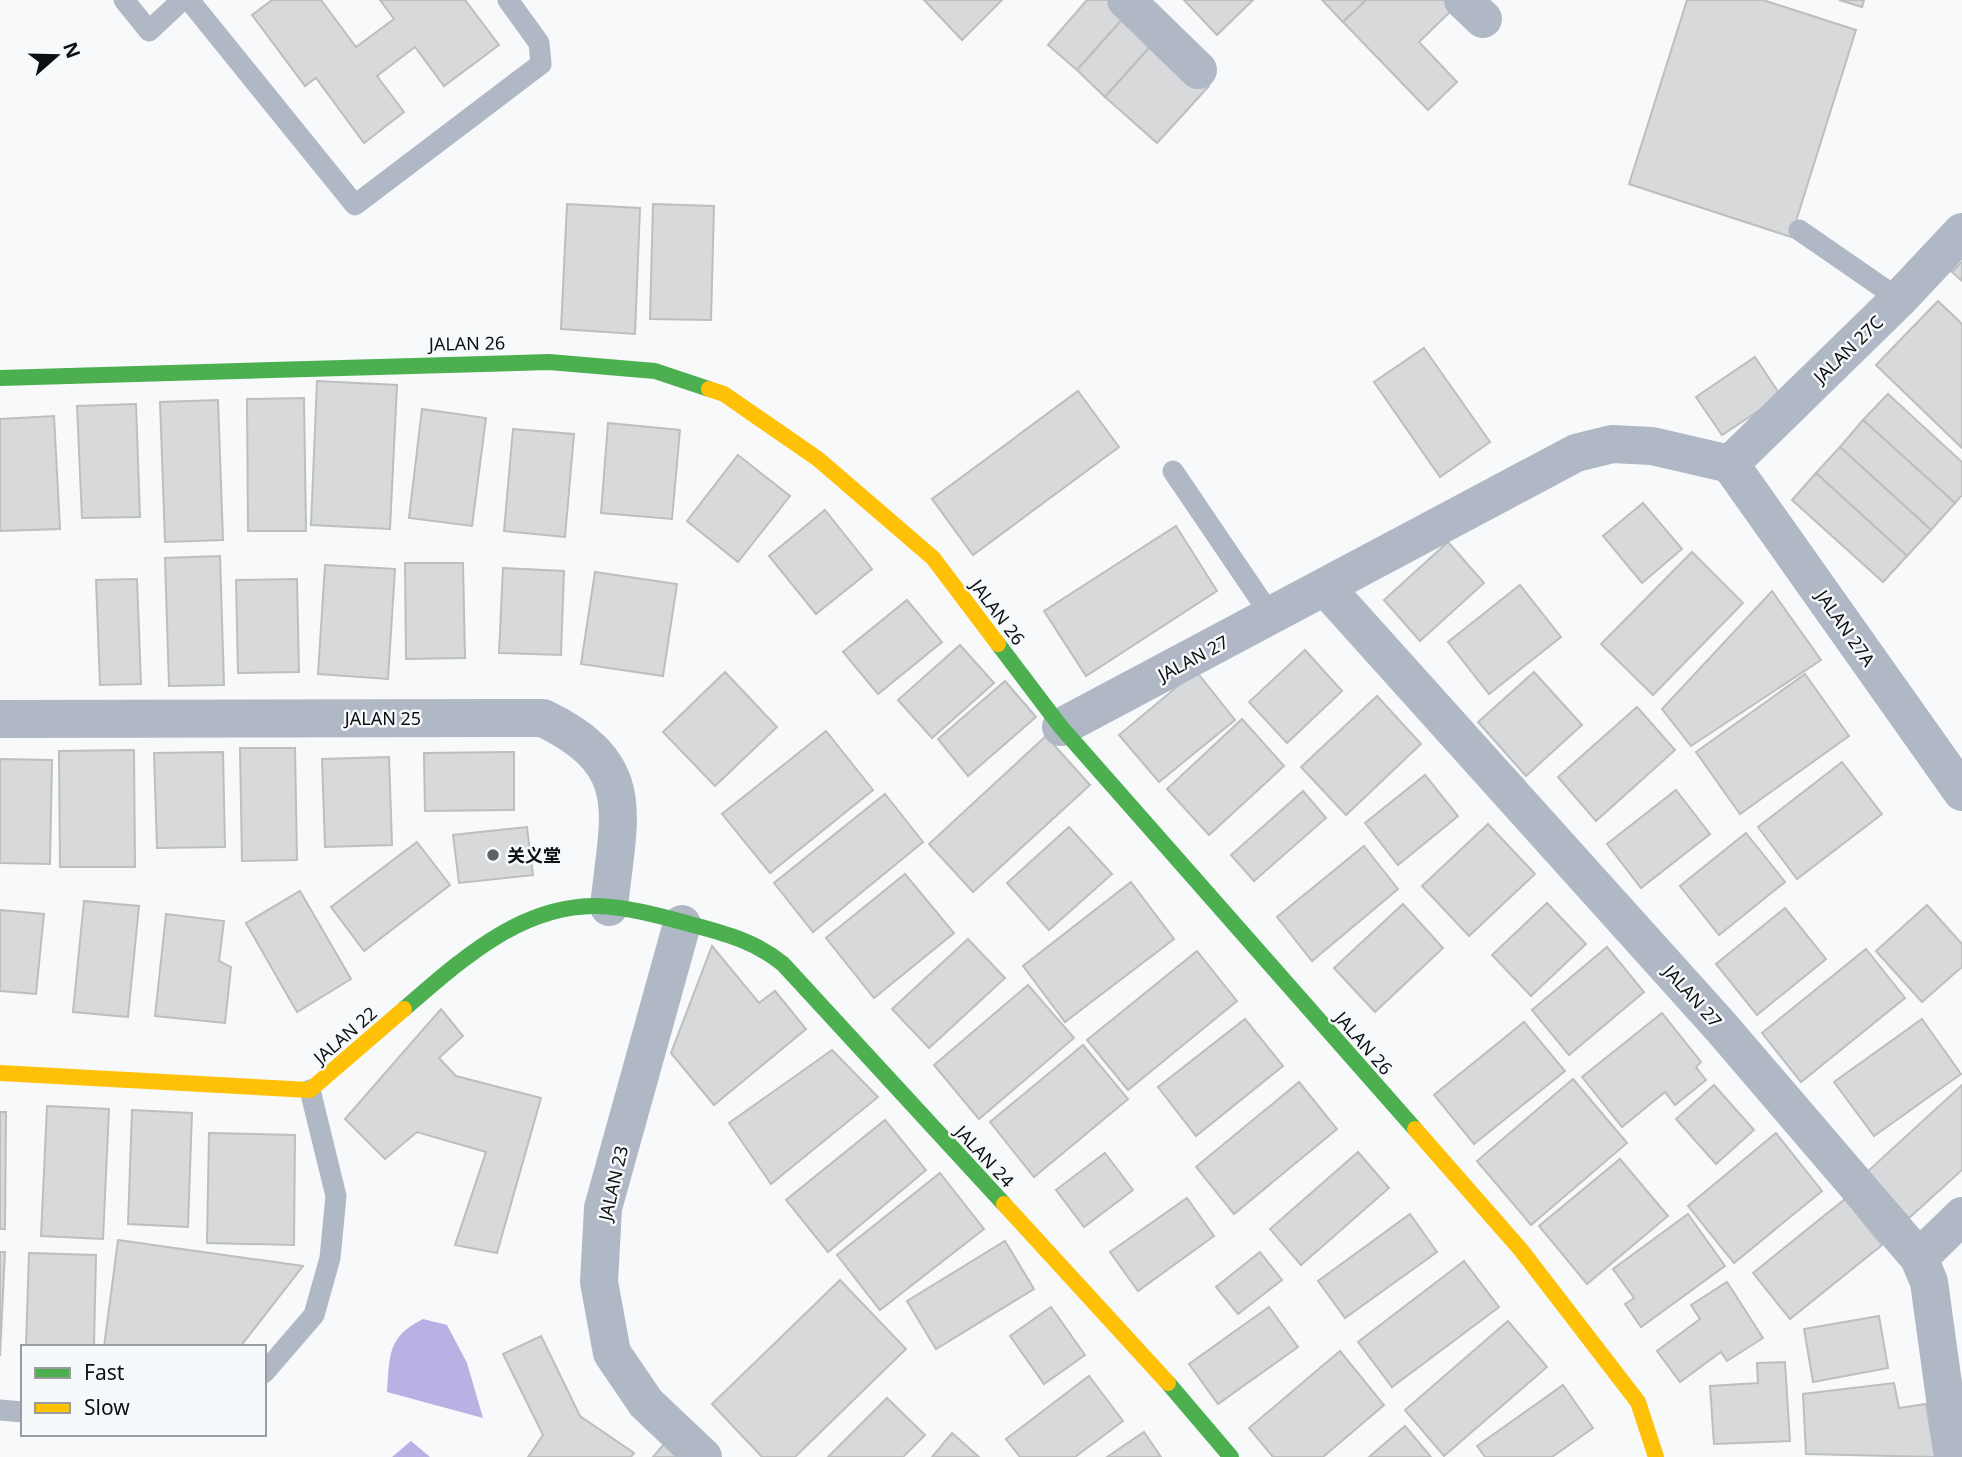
<svg xmlns="http://www.w3.org/2000/svg" width="1962" height="1457" font-family="'Noto Sans','Noto Sans SC',sans-serif">
	<style>
		.water { fill: #bab0e3 }
		.building { fill: #d7d9da; stroke: #bcbebf; stroke-width: 2 }
		.lines { fill: none; stroke-linecap: round; stroke-linejoin: round }
		.lane { stroke: #b0b7c5; stroke-width: 21 }
		.street { stroke: #b0b7c5; stroke-width: 38 }
		.fast { stroke: #4caf50; stroke-width: 16 }
		.slow { stroke: #ffc107; stroke-width: 16 }
		.poi-dot { fill: #606162; stroke: #f6f9fb; stroke-width: 2.5 }
		.labels { text-anchor: middle; dominant-baseline: central; stroke-width: 5; stroke-linejoin: round; paint-order: stroke }
		.street-label { font-size: 18px; fill: #0e0f10; stroke: #f6f9fb }
		.poi-label { font-size: 18px; font-weight: bold; fill: #0e0f10; stroke: #f6f9fb; text-anchor: start }
	</style>
	<rect width="100%" height="100%" fill="#f7f9fa"/>
	<!-- water -->
	<g class="water">
		<path d="M 423,1319 L 447,1325 L 467,1363 L 483,1418 L 387,1392 C 390,1355 387,1337 423,1319 Z"/>
		<polygon points="411,1441 430,1457 392,1457"/>
	</g>
	<!-- building -->
	<g class="building">
		<polygon points="272,0 321,0 356,47 394,19 380,0 465,0 499,45 444,86 415,47 377,76 404,112 364,143 316,78 305,86 252,15"/>
		<polygon points="924,0 1002,0 962,40"/>
		<polygon points="1087,0 1114,0 1128,13 1077,70 1048,45"/>
		<polygon points="1184,0 1253,0 1217,35"/>
		<polygon points="1322,0 1366,0 1343,22"/>
		<polygon points="1366,0 1449,0 1455,7 1419,42 1457,82 1428,110 1343,22"/>
		<polygon points="1687,0 1763,0 1856,30 1791,237 1629,184"/>
		<polygon points="1839,0 1864,0 1862,7"/>
		<polygon points="1128,13 1157,39 1105,97 1077,70"/>
		<polygon points="1157,39 1209,86 1157,143 1105,97"/>
		<polygon points="567,204 640,208 635,334 561,329"/>
		<polygon points="653,204 714,206 711,320 650,319"/>
		<polygon points="1962,262 1962,281 1952,272"/>
		<polygon points="1938,301 1962,324 1962,448 1876,365"/>
		<polygon points="1424,348 1490,442 1440,477 1374,382"/>
		<polygon points="1755,357 1781,396 1722,435 1696,397"/>
		<polygon points="317,381 397,385 390,529 311,525"/>
		<polygon points="1078,391 1119,447 973,555 932,499"/>
		<polygon points="1888,394 1962,462 1962,495 1955,503 1863,420"/>
		<polygon points="304,398 306,531 248,531 247,399"/>
		<polygon points="218,400 223,540 165,542 160,402"/>
		<polygon points="136,404 140,517 82,518 77,406"/>
		<polygon points="422,409 486,418 472,526 409,518"/>
		<polygon points="54,416 60,529 0,531 0,419"/>
		<polygon points="1863,420 1955,503 1931,530 1840,447"/>
		<polygon points="608,423 680,430 672,519 601,513"/>
		<polygon points="513,429 574,434 565,537 504,531"/>
		<polygon points="1840,447 1931,530 1907,556 1816,473"/>
		<polygon points="738,455 790,496 738,562 687,521"/>
		<polygon points="1816,473 1907,556 1883,582 1792,500"/>
		<polygon points="1643,503 1682,549 1642,583 1603,536"/>
		<polygon points="825,510 872,569 816,614 769,556"/>
		<polygon points="1176,526 1217,591 1086,676 1044,611"/>
		<polygon points="1448,542 1484,583 1420,641 1384,600"/>
		<polygon points="1692,552 1743,603 1653,695 1601,644"/>
		<polygon points="220,556 224,685 169,686 165,558"/>
		<polygon points="405,563 463,563 465,658 406,659"/>
		<polygon points="325,565 395,569 388,679 318,674"/>
		<polygon points="503,568 564,571 561,655 499,653"/>
		<polygon points="595,572 677,584 663,676 581,664"/>
		<polygon points="137,579 141,684 100,685 96,580"/>
		<polygon points="297,579 299,672 238,673 236,580"/>
		<polygon points="1520,585 1561,637 1489,694 1448,642"/>
		<polygon points="1772,591 1821,660 1691,746 1662,709"/>
		<polygon points="907,600 942,642 878,694 843,652"/>
		<polygon points="960,645 994,683 932,738 898,700"/>
		<polygon points="1305,650 1342,691 1287,743 1249,702"/>
		<polygon points="1196,671 1235,720 1159,782 1119,735"/>
		<polygon points="725,672 777,727 715,786 663,732"/>
		<polygon points="1534,672 1582,725 1526,776 1478,722"/>
		<polygon points="1805,674 1849,736 1740,814 1696,752"/>
		<polygon points="1005,681 1036,717 968,776 938,739"/>
		<polygon points="1377,696 1421,744 1346,815 1301,767"/>
		<polygon points="1637,707 1675,750 1596,821 1558,777"/>
		<polygon points="1242,719 1284,766 1209,835 1167,789"/>
		<polygon points="826,731 873,790 770,873 722,814"/>
		<polygon points="1046,736 1090,785 973,892 929,844"/>
		<polygon points="240,748 295,748 297,860 242,861"/>
		<polygon points="134,750 135,867 60,867 59,751"/>
		<polygon points="223,752 225,847 157,848 154,753"/>
		<polygon points="514,752 514,810 425,811 424,753"/>
		<polygon points="389,757 392,845 325,847 322,759"/>
		<polygon points="0,759 52,760 50,864 0,863"/>
		<polygon points="1842,762 1882,814 1797,879 1758,827"/>
		<polygon points="1425,775 1458,816 1398,865 1365,823"/>
		<polygon points="1676,790 1710,834 1641,888 1607,844"/>
		<polygon points="1303,791 1326,818 1254,881 1231,855"/>
		<polygon points="885,794 923,842 813,932 774,883"/>
		<polygon points="1488,824 1535,874 1469,936 1422,886"/>
		<polygon points="527,827 533,875 459,883 453,835"/>
		<polygon points="1069,827 1112,874 1049,930 1007,883"/>
		<polygon points="1746,833 1785,882 1719,935 1680,886"/>
		<polygon points="417,842 450,885 364,951 331,907"/>
		<polygon points="1364,846 1398,889 1312,961 1277,917"/>
		<polygon points="905,874 954,933 874,998 826,938"/>
		<polygon points="1131,882 1174,939 1065,1022 1023,966"/>
		<polygon points="300,891 351,979 297,1012 246,923"/>
		<polygon points="84,901 139,906 128,1017 73,1012"/>
		<polygon points="1547,903 1586,944 1531,996 1492,955"/>
		<polygon points="1403,904 1443,948 1375,1012 1334,968"/>
		<polygon points="1927,905 1962,944 1962,967 1922,1002 1876,951"/>
		<polygon points="1785,908 1826,959 1757,1015 1716,964"/>
		<polygon points="0,910 44,914 36,994 0,991"/>
		<polygon points="166,914 224,921 219,961 231,967 225,1023 155,1016"/>
		<polygon points="968,939 1005,978 929,1048 892,1009"/>
		<polygon points="712,946 759,1003 775,991 806,1029 714,1105 671,1053"/>
		<polygon points="1607,947 1644,992 1569,1055 1532,1010"/>
		<polygon points="1866,949 1905,998 1801,1082 1762,1033"/>
		<polygon points="1197,951 1237,1001 1128,1090 1087,1040"/>
		<polygon points="1028,985 1074,1038 979,1119 934,1065"/>
		<polygon points="441,1009 463,1036 439,1058 456,1076 541,1098 497,1253 455,1245 486,1152 417,1132 385,1159 345,1119"/>
		<polygon points="1662,1013 1701,1062 1696,1067 1706,1080 1675,1105 1665,1092 1622,1127 1582,1077"/>
		<polygon points="1245,1019 1283,1066 1196,1136 1158,1087"/>
		<polygon points="1922,1019 1961,1074 1874,1136 1834,1082"/>
		<polygon points="1524,1022 1565,1071 1474,1144 1434,1095"/>
		<polygon points="1083,1045 1128,1099 1034,1177 990,1122"/>
		<polygon points="832,1050 878,1097 771,1184 729,1123"/>
		<polygon points="1573,1079 1627,1143 1531,1225 1477,1161"/>
		<polygon points="1299,1082 1337,1129 1234,1214 1196,1167"/>
		<polygon points="1714,1085 1754,1130 1716,1164 1676,1119"/>
		<polygon points="1962,1085 1962,1170 1909,1218 1867,1172"/>
		<polygon points="47,1106 109,1109 103,1239 41,1236"/>
		<polygon points="132,1110 192,1113 188,1227 128,1224"/>
		<polygon points="0,1112 6,1112 5,1229 0,1229"/>
		<polygon points="885,1120 926,1170 828,1252 786,1200"/>
		<polygon points="209,1133 295,1135 294,1245 207,1243"/>
		<polygon points="1776,1133 1822,1191 1734,1263 1688,1206"/>
		<polygon points="1358,1152 1389,1188 1301,1265 1270,1229"/>
		<polygon points="1105,1153 1133,1190 1084,1227 1056,1190"/>
		<polygon points="1620,1159 1668,1216 1587,1284 1539,1226"/>
		<polygon points="940,1173 984,1229 880,1310 837,1255"/>
		<polygon points="1187,1198 1214,1236 1138,1291 1110,1252"/>
		<polygon points="1845,1199 1882,1245 1790,1319 1753,1273"/>
		<polygon points="1410,1214 1437,1252 1345,1318 1318,1281"/>
		<polygon points="1688,1214 1725,1266 1641,1327 1625,1304 1634,1298 1613,1269"/>
		<polygon points="118,1240 303,1266 240,1347 104,1347"/>
		<polygon points="1005,1241 1034,1289 936,1349 907,1301"/>
		<polygon points="0,1252 5,1252 0,1356"/>
		<polygon points="1260,1252 1282,1280 1238,1314 1216,1287"/>
		<polygon points="29,1253 96,1255 94,1347 26,1347"/>
		<polygon points="1464,1261 1499,1307 1392,1387 1358,1342"/>
		<polygon points="840,1280 906,1349 795,1457 762,1457 712,1404"/>
		<polygon points="1727,1282 1763,1338 1727,1361 1721,1352 1680,1382 1657,1351 1700,1319 1691,1305"/>
		<polygon points="1051,1307 1085,1355 1044,1384 1010,1336"/>
		<polygon points="1269,1307 1298,1347 1218,1404 1189,1364"/>
		<polygon points="1879,1316 1888,1368 1813,1382 1804,1329"/>
		<polygon points="1508,1321 1547,1367 1444,1456 1405,1410"/>
		<polygon points="541,1336 580,1416 634,1453 631,1457 528,1457 543,1435 503,1354"/>
		<polygon points="1340,1351 1384,1405 1323,1457 1273,1457 1249,1428"/>
		<polygon points="1785,1362 1790,1441 1714,1444 1710,1386 1758,1383 1757,1363"/>
		<polygon points="1089,1376 1123,1421 1075,1457 1020,1457 1006,1439"/>
		<polygon points="1894,1383 1899,1408 1926,1404 1935,1457 1806,1454 1803,1394"/>
		<polygon points="1563,1385 1593,1428 1552,1457 1485,1457 1477,1446"/>
		<polygon points="887,1398 925,1435 903,1457 828,1457"/>
		<polygon points="1405,1426 1431,1457 1369,1457"/>
		<polygon points="1144,1432 1161,1457 1107,1457"/>
		<polygon points="952,1433 979,1457 932,1457"/>
		<polygon points="665,1443 681,1457 653,1457"/>
	</g>
	<g class="lines">
		<!-- lane -->
		<g class="lane">
			<polyline points="124,0 149,31 182,0"/>
			<polyline points="189,0 355,205 541,64 539,43 508,0"/>
			<polyline points="1799,230 1899,299"/>
			<polyline points="1173,471 1272,617"/>
			<polyline points="264,1373 314,1315 330,1258 336,1196 310,1090"/>
			<polyline points="0,1410 23,1412"/>
		</g>
		<!-- street -->
		<g class="street">
			<polyline points="1126,0 1198,70"/>
			<polyline points="1463,0 1483,19"/>
			<polyline points="1730,464 1962,792"/>
			<polyline points="1730,464 1899,299 1962,232"/>
			<polyline points="1326,588 1721,1027 1919,1258 1929,1282 1953,1457"/>
			<path d="M 0,719 L 543,718 C 641,765 618,816 609,907"/>
			<polyline points="1061,727 1576,453 1612,444 1652,446 1730,464"/>
			<polyline points="682,924 603,1208 599,1282 612,1353 646,1403 703,1457"/>
			<polyline points="1919,1258 1962,1216"/>
		</g>
		<!-- fast -->
		<g class="fast">
			<polyline points="0,378 549,362 655,371 709,389"/>
			<polyline points="998,644 1061,727 1415,1129"/>
			<path d="M 404,1009 C 459,962 519,905 597,906 C 627,907 657,915 686,923 C 722,933 754,940 783,964 L 1004,1204"/>
			<polyline points="1168,1383 1231,1457"/>
		</g>
		<!-- slow -->
		<g class="slow">
			<polyline points="709,389 724,394 818,459 933,558 998,644"/>
			<polyline points="0,1073 310,1090 404,1009"/>
			<polyline points="1415,1129 1521,1250 1638,1402 1656,1457"/>
			<polyline points="1004,1204 1168,1383"/>
		</g>
	</g>
	<!-- markers -->
	<circle class="poi-dot" cx="493" cy="855" r="7"/>
	<g class="labels">
		<!-- street labels -->
		<g class="street-label">
			<text transform="translate(467 343) rotate(-1)">JALAN 26</text>
			<text transform="translate(1848 349) rotate(-44)">JALAN 27C</text>
			<text transform="translate(998 612) rotate(53)">JALAN 26</text>
			<text transform="translate(1846 628) rotate(55)">JALAN 27A</text>
			<text transform="translate(1193 658) rotate(-28)">JALAN 27</text>
			<text x="383" y="718">JALAN 25</text>
			<text transform="translate(1693 996) rotate(48)">JALAN 27</text>
			<text transform="translate(345 1035) rotate(-41)">JALAN 22</text>
			<text transform="translate(1364 1043) rotate(49)">JALAN 26</text>
			<text transform="translate(985 1156) rotate(47)">JALAN 24</text>
			<text transform="translate(613 1183) rotate(-77)">JALAN 23</text>
		</g>
		<!-- poi labels -->
		<g class="poi-label">
			<text x="507" y="855">关义堂</text>
		</g>
	</g>
	<!-- legend -->
	<rect x="21" y="1345" width="245" height="91" fill="#f6f9fb" stroke="#999b9d" stroke-width="2"/>
	<rect x="35" y="1368" width="35" height="10" fill="#4caf50" stroke="#999b9d" stroke-width="2"/>
	<text x="84" y="1380" font-size="21" fill="#0e0f10">Fast</text>
	<rect x="35" y="1403" width="35" height="10" fill="#ffc107" stroke="#999b9d" stroke-width="2"/>
	<text x="84" y="1415" font-size="21" fill="#0e0f10">Slow</text>
	<!-- north arrow -->
	<g transform="translate(56 56) rotate(70)" stroke="#f6f9fb" stroke-width="5" paint-order="stroke">
	<path d="M0-5L12 26L0 18L-12 26Z" fill="#0e0f10"/>
	<text y="-10" font-size="19" font-weight="bold" text-anchor="middle" fill="#0e0f10">N</text>
	</g>
</svg>
